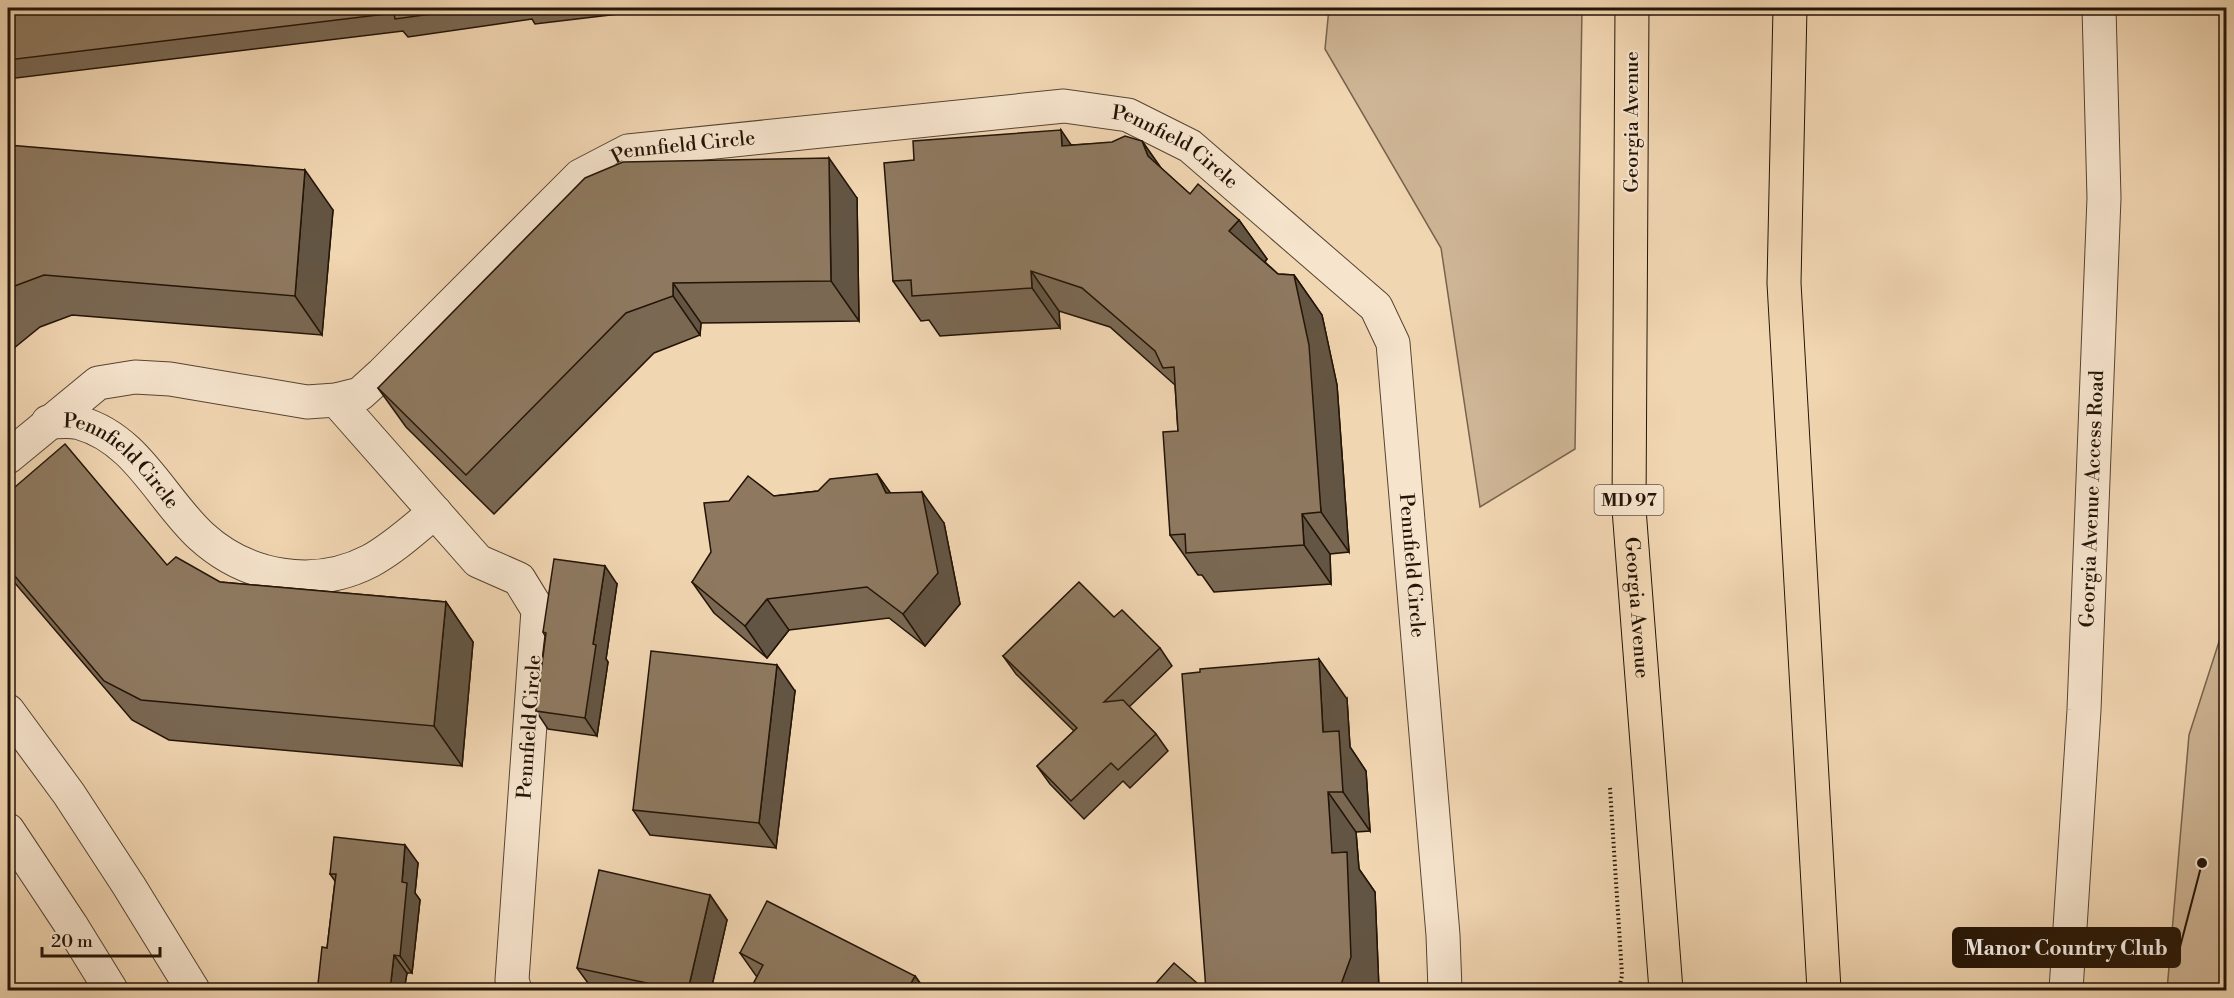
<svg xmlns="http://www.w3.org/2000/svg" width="2234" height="998" font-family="'Libre Bodoni',serif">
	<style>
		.green { fill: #ceb595; stroke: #78644e; stroke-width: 1.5 }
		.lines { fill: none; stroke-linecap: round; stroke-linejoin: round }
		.minor-casing { stroke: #564432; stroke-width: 35 }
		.tertiary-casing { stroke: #564432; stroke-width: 35 }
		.primary-casing { stroke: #231407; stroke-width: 35 }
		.path { stroke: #231407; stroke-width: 4; stroke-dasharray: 1.5 3; stroke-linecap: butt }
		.minor { stroke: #f6e4cd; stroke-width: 33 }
		.tertiary { stroke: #f6e4cd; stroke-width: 33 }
		.primary { stroke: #f1d6b2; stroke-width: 33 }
		.wall { fill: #7a6853; stroke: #231407; stroke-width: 1.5 }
		.shaded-wall { fill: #635543; stroke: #231407; stroke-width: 1.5 }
		.building { fill: #8e7960; stroke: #231407; stroke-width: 1.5 }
		.labels { text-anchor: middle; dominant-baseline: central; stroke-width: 4.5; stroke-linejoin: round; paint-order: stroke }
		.shield { fill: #f6e4cd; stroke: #625242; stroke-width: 1.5 }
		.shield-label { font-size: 18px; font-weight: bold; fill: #231407 }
		.street-label { font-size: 20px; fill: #231407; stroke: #f6e4cd }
		.leader { fill: none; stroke: #231407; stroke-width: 2 }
		.callout-dot { fill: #231407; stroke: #f6e4cd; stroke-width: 2 }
		.callout { fill: #231407; stroke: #231407; stroke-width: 2 }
		.callout-label { font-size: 21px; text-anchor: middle; font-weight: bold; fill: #fff }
	</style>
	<rect width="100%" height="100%" fill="#f1d6b2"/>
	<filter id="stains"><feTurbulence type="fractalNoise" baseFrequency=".00333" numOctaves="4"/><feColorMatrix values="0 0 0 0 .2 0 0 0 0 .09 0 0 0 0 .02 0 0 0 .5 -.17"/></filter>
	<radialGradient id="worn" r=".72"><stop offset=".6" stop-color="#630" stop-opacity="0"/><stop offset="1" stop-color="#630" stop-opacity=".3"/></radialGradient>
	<!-- green -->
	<g class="green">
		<polygon points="1329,8 1582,8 1575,449 1480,507 1441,248 1325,49"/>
		<polygon points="2226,620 2226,990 2167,990 2189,735"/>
	</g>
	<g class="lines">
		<defs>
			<g id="minor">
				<polyline points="336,400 478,561 519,579 538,610 512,980 515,990"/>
				<path id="s1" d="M 48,422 C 58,422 71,420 80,423 C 137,439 161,499 201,536 C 247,578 314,590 370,561 C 394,548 414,529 435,512"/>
				<path id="s2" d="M 8,457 L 98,383 L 135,377 L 170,379 L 307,402 L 336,400 L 360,394 L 382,374 L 580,176 L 628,151 L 1064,106 L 1128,115 L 1190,146 L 1376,307 L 1393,343 L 1443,935 L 1445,990"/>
				<path id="s3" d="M 2066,990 L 2084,710 L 2104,198 L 2099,8"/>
			</g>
			<g id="tertiary">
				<polyline points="8,711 69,794 129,886 193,990"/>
				<polyline points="8,830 71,925 111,990"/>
			</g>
			<g id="primary">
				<path id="s4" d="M 1632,8 L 1629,509 L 1666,990"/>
				<polyline points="1790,8 1784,283 1824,990"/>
			</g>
		</defs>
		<!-- minor casing -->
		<use href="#minor" class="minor-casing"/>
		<!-- tertiary casing -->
		<use href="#tertiary" class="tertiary-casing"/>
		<!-- primary casing -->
		<use href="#primary" class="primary-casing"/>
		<!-- path -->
		<polyline class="path" points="1610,788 1622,975 1619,990"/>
		<!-- minor -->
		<use href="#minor" class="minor"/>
		<!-- tertiary -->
		<use href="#tertiary" class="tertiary"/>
		<!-- primary -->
		<use href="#primary" class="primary"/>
	</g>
	<!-- wall -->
	<g class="wall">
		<polygon points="8,8 635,8 635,12 535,24 532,19 408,37 403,31 8,79"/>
		<polygon points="1142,141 1161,168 1190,194 1239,220 1267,259 1265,262 1278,274 1294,275 1322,315 1337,385 1349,552 1330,554 1331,584 1214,592 1202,575 1198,575 1170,535 1178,431 1175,385 1110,327 1059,311 1060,328 940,336 929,320 921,321 893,281 914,160 1071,145"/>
		<polygon points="8,145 333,210 322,335 72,315 40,327 8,353"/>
		<polygon points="857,198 859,321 701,323 700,335 654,353 494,514 406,427 378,388"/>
		<polygon points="877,474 890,493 944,523 960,604 925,646 889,618 789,630 767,658 714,613 692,582 774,496 818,491"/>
		<polygon points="8,493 167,565 220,582 446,602 473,642 462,766 169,740 132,720 8,575"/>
		<polygon points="617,584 606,659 608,662 597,736 548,729 536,711 545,636 543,632"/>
		<polygon points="1160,648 1172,666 1129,707 1156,734 1168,751 1130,788 1123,781 1084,819 1050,784 1037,766 1074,731 1016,674 1003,656"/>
		<polygon points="795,691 776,848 650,835 633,810"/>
		<polygon points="1347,699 1350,747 1366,771 1370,831 1356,832 1359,869 1375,892 1379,990 1206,990"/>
		<polygon points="418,863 415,893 420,900 412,973 407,973 404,990 323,990 318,984 327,948 335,881 330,874"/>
		<polygon points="710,895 727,920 711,990 593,990 577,968"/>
		<polygon points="740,953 915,976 925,990 750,990 757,977"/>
	</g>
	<!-- shaded-wall -->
	<g class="shaded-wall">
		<polygon points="1061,130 1088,170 1062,146"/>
		<polygon points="1142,141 1170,181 1148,156"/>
		<polygon points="829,158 857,198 859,321 831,281"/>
		<polygon points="305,170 333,210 322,335 295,296"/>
		<polygon points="1239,220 1267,259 1257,271 1229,231"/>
		<polygon points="1031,271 1059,311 1060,328 1032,288"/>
		<polygon points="1294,275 1322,315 1337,385 1349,552 1321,512"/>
		<polygon points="673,283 701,323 700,335 673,296"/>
		<polygon points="877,474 899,505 886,493"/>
		<polygon points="922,492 944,523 960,604 925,646 903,614"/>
		<polygon points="1302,514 1330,554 1331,584 1304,545"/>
		<polygon points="605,566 617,584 606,659 608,662 597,736 585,718 593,644"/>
		<polygon points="767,599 789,630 767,658 745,626"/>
		<polygon points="446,602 473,642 462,766 434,726"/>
		<polygon points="1319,659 1347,699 1350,747 1366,771 1370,831 1343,792 1323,732"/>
		<polygon points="777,665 795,691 776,848 759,823"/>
		<polygon points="1328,792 1356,832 1359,869 1375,892 1379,990 1339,990"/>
		<polygon points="405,845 418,863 415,893 420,900 412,973 400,956 402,882"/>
		<polygon points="710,895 727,920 711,990 688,990"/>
		<polygon points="394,955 407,973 404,990 390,990"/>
		<polygon points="915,976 925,990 907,990"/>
	</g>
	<!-- building -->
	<g class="building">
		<polygon points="8,8 476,8 395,19 394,13 8,60"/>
		<polygon points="1061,130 1062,146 1112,142 1125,136 1142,141 1148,156 1190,194 1198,184 1239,220 1229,231 1278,274 1294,275 1309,345 1321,512 1302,514 1304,545 1186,553 1185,534 1170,535 1163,432 1178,431 1174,367 1163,368 1155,351 1082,288 1031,271 1032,288 912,296 911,280 893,281 884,163 914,160 913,141"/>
		<polygon points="8,145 305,170 295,296 44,275 12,287 8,290"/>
		<polygon points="829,158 831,281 673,283 673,296 626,313 466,475 378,388 585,178 623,162"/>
		<polygon points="65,444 167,565 176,557 220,582 446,602 434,726 141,700 104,681 8,568 8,493"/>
		<polygon points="877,474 886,493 922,492 938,573 903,614 867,587 767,599 745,626 692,582 711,552 704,503 729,501 748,476 774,496 818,491 830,479"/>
		<polygon points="554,559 605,566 593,644 596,645 585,718 536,711 546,633 543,632"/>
		<polygon points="1079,582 1114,617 1122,610 1160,648 1104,702 1123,700 1156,734 1118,770 1111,763 1071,801 1037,766 1077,728 1003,656"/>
		<polygon points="651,651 777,665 759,823 633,810"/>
		<polygon points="1319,659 1323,732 1339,731 1343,792 1328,792 1332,853 1347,852 1351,957 1339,990 1206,990 1182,674 1200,672 1200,669"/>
		<polygon points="334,837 405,845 402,882 407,883 400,956 394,955 390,990 377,990 318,984 322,947 327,948 336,874 330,874"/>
		<polygon points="599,870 710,895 688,990 679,990 577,968"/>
		<polygon points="767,901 915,976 907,990 750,990 763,965 740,953"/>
		<polygon points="1174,963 1205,990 1150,990"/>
	</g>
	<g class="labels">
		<!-- shield labels -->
		<rect class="shield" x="1594.5" y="485" width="69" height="30" rx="4.5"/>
		<g class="shield-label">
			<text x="1629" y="500">MD 97</text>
		</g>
		<!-- street labels -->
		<g class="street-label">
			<text transform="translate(1632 122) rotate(-90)">Georgia Avenue</text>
			<text stroke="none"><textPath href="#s2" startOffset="801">Pennfield Circle</textPath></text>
			<text stroke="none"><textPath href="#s2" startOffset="1305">Pennfield Circle</textPath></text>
			<text stroke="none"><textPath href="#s1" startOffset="88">Pennfield Circle</textPath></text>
			<text stroke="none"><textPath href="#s3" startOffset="492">Georgia Avenue Access Road</textPath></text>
			<text stroke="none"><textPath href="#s2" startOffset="1827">Pennfield Circle</textPath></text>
			<text stroke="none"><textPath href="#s4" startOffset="600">Georgia Avenue</textPath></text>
			<text transform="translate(530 727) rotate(-86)">Pennfield Circle</text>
		</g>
	</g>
	<!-- callouts -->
	<path class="leader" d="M2202 863L2180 947"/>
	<circle class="callout-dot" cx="2202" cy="863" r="6"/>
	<rect class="callout" x="1953" y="928" width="227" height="39" rx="6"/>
	<g class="callout-label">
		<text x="2066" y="955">Manor Country Club</text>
	</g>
	<!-- margin -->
	<rect width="2234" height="998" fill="none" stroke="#f1d6b2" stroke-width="30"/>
	<rect x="9" y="9" width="2216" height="980" fill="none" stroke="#231407" stroke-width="3"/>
	<rect x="15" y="15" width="2204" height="968" fill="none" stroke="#231407" stroke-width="1.5"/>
	<!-- scale -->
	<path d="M42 947v9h118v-9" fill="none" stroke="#231407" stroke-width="3"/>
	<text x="51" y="947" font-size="18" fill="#231407" stroke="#f6e4cd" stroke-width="4.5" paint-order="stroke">20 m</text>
	<rect width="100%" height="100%" filter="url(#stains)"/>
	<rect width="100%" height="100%" fill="url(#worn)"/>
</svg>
